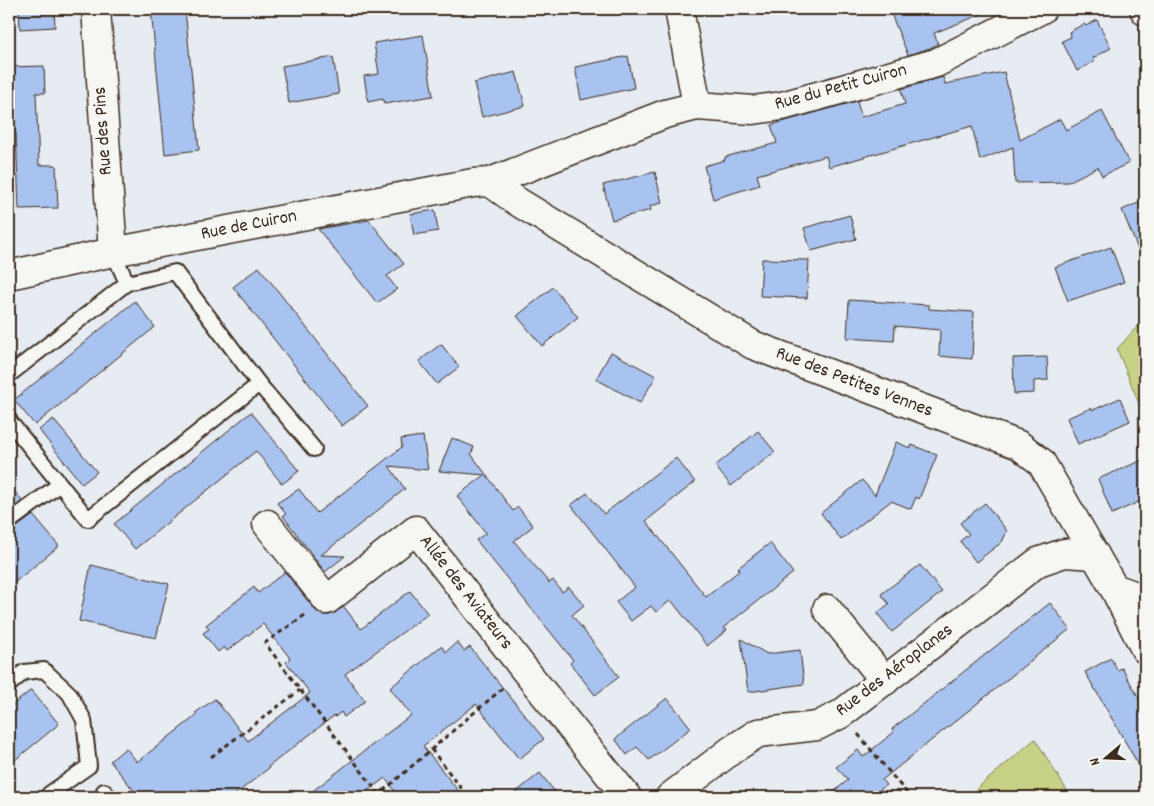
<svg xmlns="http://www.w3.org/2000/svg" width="1154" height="806" font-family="Dekko,sans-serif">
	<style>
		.green { fill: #c7d286; stroke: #817e52 }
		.building { fill: #a9c3f0; stroke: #3b2a1e }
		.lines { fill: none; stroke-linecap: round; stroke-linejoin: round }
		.service-casing { stroke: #3b2a1e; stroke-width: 18 }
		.minor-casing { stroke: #3b2a1e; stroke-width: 31 }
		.path { stroke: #3b2a1e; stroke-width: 3; stroke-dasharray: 5 4; stroke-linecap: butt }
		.service { stroke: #f6f6f2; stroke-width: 14 }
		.minor { stroke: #f6f6f2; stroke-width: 28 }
		.labels { text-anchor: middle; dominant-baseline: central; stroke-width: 4.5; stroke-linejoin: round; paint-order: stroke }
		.street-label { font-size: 19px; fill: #3b2a1e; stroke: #f6f6f2 }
	</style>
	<rect width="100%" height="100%" fill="#e7ecf2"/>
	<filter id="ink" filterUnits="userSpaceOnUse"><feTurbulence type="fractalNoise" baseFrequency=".02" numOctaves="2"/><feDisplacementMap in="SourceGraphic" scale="10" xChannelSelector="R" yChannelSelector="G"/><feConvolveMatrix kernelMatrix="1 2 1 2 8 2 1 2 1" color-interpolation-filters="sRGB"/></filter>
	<g filter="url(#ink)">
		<!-- green -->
		<g class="green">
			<polygon points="1145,318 1145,404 1140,406 1117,349"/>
			<polygon points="1035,739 1071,797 967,797"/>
		</g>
		<!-- building -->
		<g class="building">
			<polygon points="19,9 54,9 55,27 20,29"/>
			<polygon points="151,9 185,9 199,150 165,154"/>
			<polygon points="889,9 992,9 992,10 934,33 938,44 930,48 908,55"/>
			<polygon points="1097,20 1111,48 1093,58 1095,61 1077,71 1062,41 1071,37 1069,32 1084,24 1086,26"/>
			<polygon points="423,35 433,96 384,104 383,99 368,102 364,76 379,74 374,43"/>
			<polygon points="628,56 634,88 581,100 575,67"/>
			<polygon points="333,57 339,94 289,103 282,66"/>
			<polygon points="44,66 45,93 36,93 39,165 56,165 58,208 19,209 16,133 9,133 9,67"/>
			<polygon points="516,72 525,106 482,117 474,83"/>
			<polygon points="1004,72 1020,140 1060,119 1066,130 1102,111 1129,163 1102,176 1098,167 1068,182 1015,183 1013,147 980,160 972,126 829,167 826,156 757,175 760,185 713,199 704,166 725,160 725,157 777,143 771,125 857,101 861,117 905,104 901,89 943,77 945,84"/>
			<polygon points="655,172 662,203 650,206 651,210 612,220 603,185"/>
			<polygon points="1145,200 1145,264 1144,264 1122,210"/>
			<polygon points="435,210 438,231 414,235 410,214"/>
			<polygon points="850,215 856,239 811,251 804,228"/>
			<polygon points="369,220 404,264 387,276 397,289 377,303 318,229"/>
			<polygon points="1111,247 1124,282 1068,301 1055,267"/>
			<polygon points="762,259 809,260 807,298 760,296"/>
			<polygon points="259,267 368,406 342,426 233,287"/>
			<polygon points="553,287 578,317 542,346 517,316"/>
			<polygon points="849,300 929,305 929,309 974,312 972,359 939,356 940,330 895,326 894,341 847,338"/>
			<polygon points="135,301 155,327 35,425 14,400"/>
			<polygon points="441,344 459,367 437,384 419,361"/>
			<polygon points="611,352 656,376 640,403 596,379"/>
			<polygon points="1047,357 1048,380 1034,381 1034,393 1014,394 1013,358"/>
			<polygon points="1120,398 1130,421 1078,444 1067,418 1091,408 1093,410"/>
			<polygon points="251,412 299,471 282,484 256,451 135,549 114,524"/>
			<polygon points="53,419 97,472 82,484 39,430"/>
			<polygon points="758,431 775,452 731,486 715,466"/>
			<polygon points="423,436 428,470 389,466 405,489 321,555 345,556 325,572 283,516 286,514 277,503 299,489 317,513 402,447 401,439"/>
			<polygon points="452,438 474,447 471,454 513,511 518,507 533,526 514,541 549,583 553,580 562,592 569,587 584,605 572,615 619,677 595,695 570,663 573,660 476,540 486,533 457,496 485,475 439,471"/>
			<polygon points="896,442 910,448 912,445 937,455 919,499 916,497 911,509 891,501 841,540 821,513 862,480 875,495"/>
			<polygon points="676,458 695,482 646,521 706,597 740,570 738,568 770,543 793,573 723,628 727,630 707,646 671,600 656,612 651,606 631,621 616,602 635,587 571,505 587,493 604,514"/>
			<polygon points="1145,459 1145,499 1112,514 1098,479"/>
			<polygon points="9,484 22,501 9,511"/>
			<polygon points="985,503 1007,531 1002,542 976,562 960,541 969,534 960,523"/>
			<polygon points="33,515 59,546 9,587 9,531 14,529"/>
			<polygon points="91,565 169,584 156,638 79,621"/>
			<polygon points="920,565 942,592 892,632 877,613 889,604 881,594"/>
			<polygon points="285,572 315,610 322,615 329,615 344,607 361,629 410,591 428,614 345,674 365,701 344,717 341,712 335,717 335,715 268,767 269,768 232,797 139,797 110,761 126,748 137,762 197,715 195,713 215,699 248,741 310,693 286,662 290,658 263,624 227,651 224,647 218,652 203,633 209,629 206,625 254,587 258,593"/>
			<polygon points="1050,603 1070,629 882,780 886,785 870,797 827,797 848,780 836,767 858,750 863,757 894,732 892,729"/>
			<polygon points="741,639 767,654 800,650 804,684 748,692"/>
			<polygon points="457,642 464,651 470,647 544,739 519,759 476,704 423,746 463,797 399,797 385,778 359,797 305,797 411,715 390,688 441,646 446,652"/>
			<polygon points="1111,658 1117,670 1122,668 1145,709 1145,776 1085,672"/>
			<polygon points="31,690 59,724 9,765 9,708"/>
			<polygon points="667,698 691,728 649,760 637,747 627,755 615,739"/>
			<polygon points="540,773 559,797 510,797"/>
		</g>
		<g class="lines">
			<defs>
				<g id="service">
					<polyline points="127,283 175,272 259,384 314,449"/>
					<polyline points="9,375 127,283 113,252"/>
					<polyline points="9,419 10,422 88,519 259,384"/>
					<polyline points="9,522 60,484"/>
					<polyline points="9,685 24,672 44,670 69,693 84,720 89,766 49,794"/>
					<polyline points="104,791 109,797"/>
				</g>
				<g id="minor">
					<polyline points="96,9 113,252"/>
					<polyline points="679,9 697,106"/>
					<polyline points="1144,9 1145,11"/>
					<polyline points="490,182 518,202 753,345 1019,445 1041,462 1114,588 1145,649"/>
					<polyline points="9,275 113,252 473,183 490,182 665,114 697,106 753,110 782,106 936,63 1042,9"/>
					<polyline points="267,524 327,600 416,530 524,669 627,797"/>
					<polyline points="1114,588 1145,599"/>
					<polyline points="827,609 885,681"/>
					<polyline points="670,797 733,749 758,733 817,726 841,714 1038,562 1064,553 1095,555"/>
				</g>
			</defs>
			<!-- service casing -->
			<use href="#service" class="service-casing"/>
			<!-- minor casing -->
			<use href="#minor" class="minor-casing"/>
			<!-- path -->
			<g class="path">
				<polyline points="305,615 265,643 381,797"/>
				<polyline points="858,734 910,797"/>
				<polyline points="431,749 468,797"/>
				<polyline points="211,757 300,690"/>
				<polyline points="376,797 504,687"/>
			</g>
			<!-- service -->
			<use href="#service" class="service"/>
			<!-- minor -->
			<use href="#minor" class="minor"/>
		</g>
	</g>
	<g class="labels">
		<!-- street labels -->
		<g class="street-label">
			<text transform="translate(841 88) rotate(-15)">Rue du Petit Cuiron</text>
			<text transform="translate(104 131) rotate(-94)">Rue des Pins</text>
			<text transform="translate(249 226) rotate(-11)">Rue de Cuiron</text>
			<text transform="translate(854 383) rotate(21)">Rue des Petites Vennes</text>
			<text transform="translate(465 593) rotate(52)">Allée des Aviateurs</text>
			<text transform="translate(895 671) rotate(-37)">Rue des Aéroplanes</text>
		</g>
	</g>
	<!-- margin -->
	<rect width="1154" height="806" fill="none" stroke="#f6f6f2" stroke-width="30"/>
	<rect x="15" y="15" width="1124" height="776" fill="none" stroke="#3b2a1e" stroke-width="2" filter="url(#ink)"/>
	<!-- north arrow -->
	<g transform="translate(1106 758) rotate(251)" stroke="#f6f6f2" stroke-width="4" paint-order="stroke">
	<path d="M0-4L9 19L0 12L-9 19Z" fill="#3b2a1e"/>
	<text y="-8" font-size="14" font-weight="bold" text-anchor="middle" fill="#3b2a1e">N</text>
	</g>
</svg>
